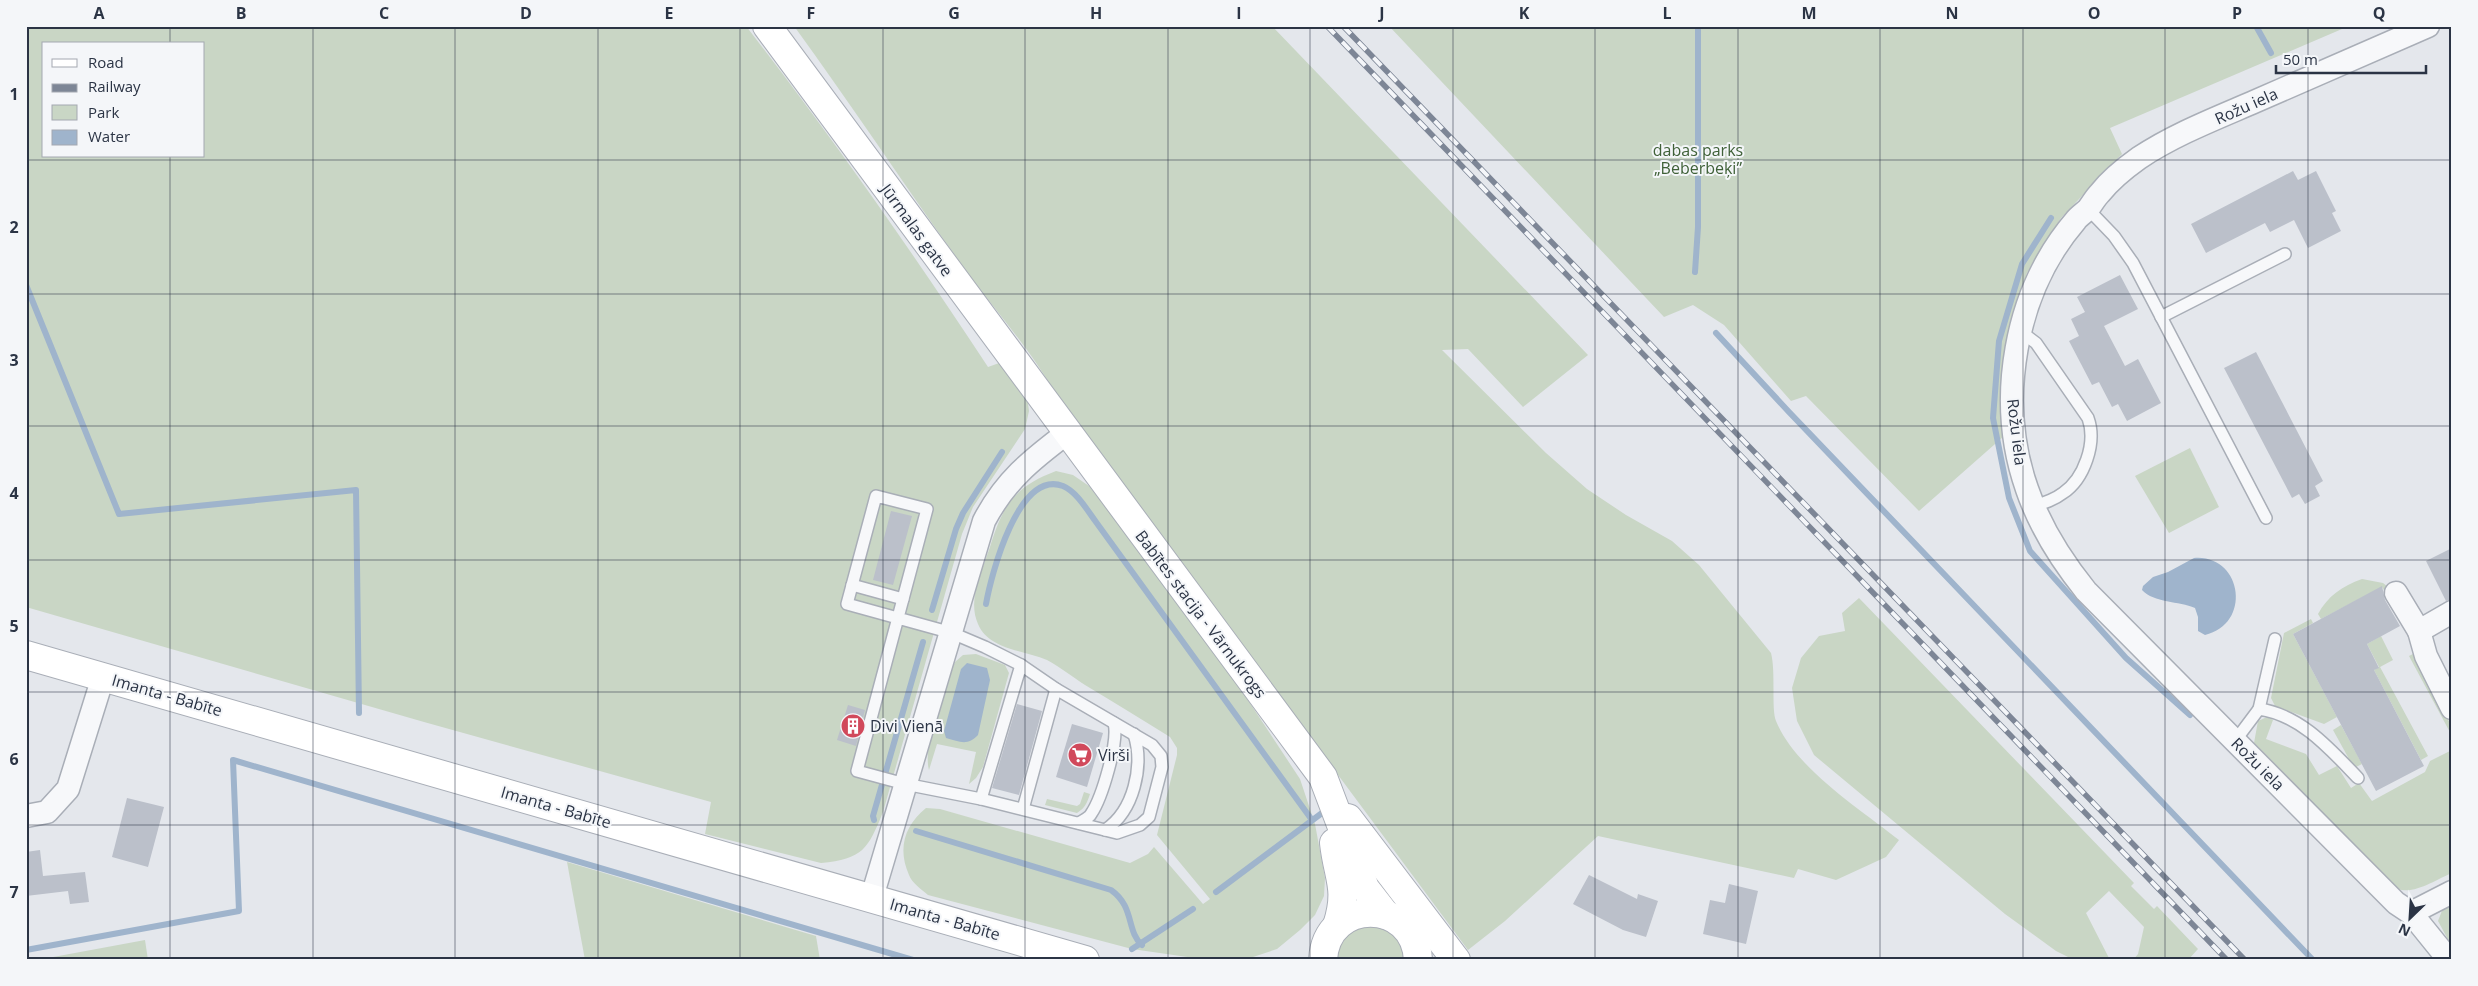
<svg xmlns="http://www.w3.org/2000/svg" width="2478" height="986" font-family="'Open Sans',sans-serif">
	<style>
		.green { fill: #c9d6c5; fill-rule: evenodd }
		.water { fill: #9fb4cc }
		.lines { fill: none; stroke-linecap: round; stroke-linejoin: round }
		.stream { stroke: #9fb4cc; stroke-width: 6 }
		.building { fill: #bbc0ca }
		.service-casing { stroke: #a9aeb7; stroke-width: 14 }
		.minor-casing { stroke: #a9aeb7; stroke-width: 25 }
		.secondary-casing { stroke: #a9aeb7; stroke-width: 30 }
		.service { stroke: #f7f8fa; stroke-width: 11 }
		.minor { stroke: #f7f8fa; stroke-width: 22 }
		.secondary { stroke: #fff; stroke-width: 28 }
		.rail-casing { stroke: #7d8696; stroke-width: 5.5 }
		.rail { stroke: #f4f6f9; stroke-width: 4; stroke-dasharray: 11; stroke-linecap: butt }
		.grid { fill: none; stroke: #2b3445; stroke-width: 1; stroke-opacity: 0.55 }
		.labels { text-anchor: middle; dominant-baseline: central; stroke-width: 4; stroke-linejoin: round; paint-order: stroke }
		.street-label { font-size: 16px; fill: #2b3445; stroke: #f4f6f9 }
		.park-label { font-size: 16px; fill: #3f6138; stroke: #f4f6f9 }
		.poi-label { font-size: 16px; fill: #2b3445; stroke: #f4f6f9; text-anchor: start }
		.neatline { fill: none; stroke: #2b3445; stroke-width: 2 }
		.grid-label { font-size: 16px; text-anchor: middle; font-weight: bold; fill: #2b3445 }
	</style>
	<rect width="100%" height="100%" fill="#e4e7ec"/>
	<!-- green -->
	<g class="green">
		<path d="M 26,26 L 746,26 C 832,137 911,250 988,367 L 1002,362 L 1027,397 L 1029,411 L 1025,429 L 973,507 L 962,534 L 883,812 C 868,849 863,859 821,863 L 705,834 L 711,802 L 424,722 L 26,607 ZM 44,44 L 204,44 L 204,156 L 44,156 Z"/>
		<path d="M 794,26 L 1272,26 L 1588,355 L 1523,407 L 1468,349 L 1442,350 L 1546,453 L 1587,489 L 1626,515 L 1672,541 L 1699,565 L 1771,653 C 1776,672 1771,709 1776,721 C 1795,768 1860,809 1899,840 L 1886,857 L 1836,880 L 1798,869 L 1794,878 L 1598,836 L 1505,921 L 1468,950 L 1056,395 C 1032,351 997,313 967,272 C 908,191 853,107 794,26 Z"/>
		<polygon points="1389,26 2349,26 2110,128 2122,154 2061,218 2027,273 2010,322 2002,385 2003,437 1919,511 1806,396 1791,401 1724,325 1693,305 1664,317"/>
		<polygon points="2190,448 2219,507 2169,533 2135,476"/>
		<path d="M 1056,471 L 1073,475 L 1089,486 L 1142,554 L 1238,685 L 1300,779 L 1315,824 L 1325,878 L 1324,896 L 1315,915 L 1300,930 L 1277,949 L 1247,959 L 1208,960 L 1132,949 L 928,895 C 921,889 912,883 909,875 C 897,848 905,825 926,808 L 940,809 L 1130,863 L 1148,854 L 1154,847 L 1203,904 L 1210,899 L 1157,835 L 1177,755 L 1177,748 L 1170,737 C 1142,720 1114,702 1085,685 C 1073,677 1060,667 1047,660 C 1024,650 989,650 978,624 C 967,600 982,571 990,547 C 1003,505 1014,487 1056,471 Z"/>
		<path d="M 2362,579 L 2383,583 L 2388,587 L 2389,598 L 2382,587 L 2321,619 L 2318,614 C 2328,596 2342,586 2362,579 Z"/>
		<polygon points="1859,598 2134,883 2131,886 2154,909 2157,906 2198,949 2188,960 2133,960 2138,954 2144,927 2109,891 2086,913 2110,960 2074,960 2056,951 2005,914 1814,755 1797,721 1792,688 1801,658 1819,636 1845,631 1842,613"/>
		<polygon points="2311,619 2313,623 2293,634 2337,717 2324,724 2275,706 2271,698 2284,633"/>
		<polygon points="2381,636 2393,660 2380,667 2428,756 2421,760 2374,670 2379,667 2367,644"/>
		<path d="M 976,654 L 1005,665 L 1009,673 L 983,767 L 976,778 L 969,784 L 976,752 L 937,744 L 929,770 C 922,747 945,685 955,662 L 963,655 Z"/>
		<polygon points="2413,654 2452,727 2452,736 2409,656"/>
		<path d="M 2267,717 L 2273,720 L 2266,739 L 2306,754 L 2319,775 L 2337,766 L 2351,788 L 2359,783 L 2372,801 L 2425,772 L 2430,761 L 2452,750 L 2452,873 C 2437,879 2414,895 2398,889 L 2254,743 L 2258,721 Z"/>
		<polygon points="2341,725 2362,764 2354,768 2333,730"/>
		<path d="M 1084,792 L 1090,794 C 1087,803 1085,808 1077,813 L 1045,805 L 1047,799 L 1077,806 L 1080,804 Z"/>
		<polygon points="567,862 816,936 820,960 585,960"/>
		<polygon points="2452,903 2452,947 2438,921 2443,908"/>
		<polygon points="1389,923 1411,960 1330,960 1348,925"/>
		<polygon points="145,940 148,960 37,960"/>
	</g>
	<!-- water -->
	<g class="water">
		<path d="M 2194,558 C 2242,554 2253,624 2205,635 L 2198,631 L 2198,617 L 2195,608 C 2179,601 2154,603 2142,590 L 2143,586 L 2153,577 L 2168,572 Z"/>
		<path d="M 967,663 L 987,668 L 990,680 L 978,735 C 968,746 960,742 946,738 L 944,731 L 961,669 Z"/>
	</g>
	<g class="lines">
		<!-- stream -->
		<g class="stream">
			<polyline points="2256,26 2271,53"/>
			<polyline points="2051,218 2022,264 1999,341 1993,418 2009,498 2030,551 2126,658 2190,715"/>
			<polyline points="1695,272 1698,227 1698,26"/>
			<polyline points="26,285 119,514 356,490 359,713"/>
			<polyline points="1716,333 1789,412 2313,960"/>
			<path d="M 986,604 C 991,576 1018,469 1063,486 C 1077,492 1087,510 1096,522 L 1312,820"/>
			<polyline points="932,610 956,529 963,513 1002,452"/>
			<polyline points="874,820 873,816 923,642"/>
			<path d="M 916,831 L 1111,890 C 1135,907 1126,931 1142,945"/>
			<polyline points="1216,892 1322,813"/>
			<polyline points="1132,949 1193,909"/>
			<polyline points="26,950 239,911 233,760 913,960"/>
		</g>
	</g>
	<!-- building -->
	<g class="building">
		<polygon points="2293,171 2298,180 2316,171 2336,211 2332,213 2341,231 2308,248 2294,220 2270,232 2265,223 2206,253 2191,224"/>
		<polygon points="2120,275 2138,309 2104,326 2125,366 2138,359 2161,403 2127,421 2118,404 2112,407 2099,382 2092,385 2069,341 2079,336 2071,319 2085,312 2077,297"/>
		<polygon points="2256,352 2323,481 2315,486 2320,496 2305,504 2299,494 2292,498 2224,368"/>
		<polygon points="891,511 912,516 893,585 873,580"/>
		<polygon points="2452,548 2452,599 2446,601 2426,561"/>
		<polygon points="2382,586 2385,600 2400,626 2367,644 2379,668 2374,670 2424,766 2376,791 2293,634"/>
		<polygon points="1017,704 1042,711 1019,795 992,788"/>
		<polygon points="848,705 865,710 856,746 837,740"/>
		<polygon points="1072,724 1103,733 1087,787 1056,777"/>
		<polygon points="127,798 164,807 148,867 112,857"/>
		<polygon points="40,850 43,876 85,872 89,902 70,904 68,891 26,896 26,852"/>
		<polygon points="1589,875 1637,899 1638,894 1658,901 1646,937 1623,930 1573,904"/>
		<polygon points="1729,884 1758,891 1746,944 1703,934 1710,900 1725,903"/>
	</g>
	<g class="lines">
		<defs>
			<g id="service">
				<polyline points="2088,209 2114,236 2133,263 2266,518"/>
				<polyline points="2161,317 2285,254"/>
				<path d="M 2020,331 L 2036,343 L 2088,418 C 2097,443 2084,479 2063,493 C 2054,500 2044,503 2034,506"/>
				<polyline points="852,585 903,599"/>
				<polyline points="2259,709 2275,639"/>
				<path d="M 2235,741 L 2259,709 C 2301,715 2330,749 2358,778"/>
				<polyline points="905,784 981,799 1117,833 1140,825 1149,817 1162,767 1161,756 1152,745 1056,689 1021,665 985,647 952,633 847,604 876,496 927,509 857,771 905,784"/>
				<polyline points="981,799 1021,665"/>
				<polyline points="1023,809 1056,689"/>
				<path d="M 1079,823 C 1083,820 1089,818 1091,814 C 1102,798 1119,741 1114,723"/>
				<path d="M 1105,830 C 1134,811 1144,766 1134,734"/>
			</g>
			<g id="minor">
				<path d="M 2428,26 C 2371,51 2314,76 2256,101 C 2217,118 2175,134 2139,158 C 2125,168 2111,179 2100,193 C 2095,198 2092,204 2088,209 C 2084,213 2079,216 2076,220 C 2014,292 1996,401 2027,489 C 2040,527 2061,560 2086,591 L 2396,903 L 2411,913 L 2449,960"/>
				<polyline points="2396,593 2419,631"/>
				<polyline points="2452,612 2419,631 2426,656 2452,708"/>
				<polyline points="26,816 47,812 68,789 103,677"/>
				<path d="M 872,897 L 984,521 C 1005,481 1031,460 1067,433"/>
				<polyline points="2411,913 2452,892"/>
			</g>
			<g id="secondary">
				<polyline points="767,26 1323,777 1365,888 1386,915"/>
				<polyline points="26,655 1085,960"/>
				<polyline points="1348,818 1456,960"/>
				<path d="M 1334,843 C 1338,879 1349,888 1337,926"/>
				<path d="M 1323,960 C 1326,897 1415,897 1418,960"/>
			</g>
		</defs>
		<!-- service casing -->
		<use href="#service" class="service-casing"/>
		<!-- minor casing -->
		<use href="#minor" class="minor-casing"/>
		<!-- secondary casing -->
		<use href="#secondary" class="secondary-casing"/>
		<!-- service -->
		<use href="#service" class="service"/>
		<!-- minor -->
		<use href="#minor" class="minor"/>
		<!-- secondary -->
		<use href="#secondary" class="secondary"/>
		<defs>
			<g id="rail">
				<polyline points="1327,26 2227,960"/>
				<polyline points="1343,26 2245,960"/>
			</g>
		</defs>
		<!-- rail casing -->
		<use href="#rail" class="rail-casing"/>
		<!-- rail -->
		<use href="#rail" class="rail"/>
	</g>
	<!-- grid -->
	<path class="grid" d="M 170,26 L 170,44M 313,26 L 313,960M 455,26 L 455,960M 598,26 L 598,960M 740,26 L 740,960M 883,26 L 883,960M 1025,26 L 1025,960M 1168,26 L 1168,960M 1310,26 L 1310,960M 1453,26 L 1453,960M 1595,26 L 1595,960M 1738,26 L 1738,960M 1880,26 L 1880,960M 2023,26 L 2023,960M 2165,26 L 2165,960M 2308,26 L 2308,960M 170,156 L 170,960M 26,160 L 2452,160M 26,294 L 2452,294M 26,426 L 2452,426M 26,560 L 2452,560M 26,692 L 2452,692M 26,825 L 2452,825"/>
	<!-- icons -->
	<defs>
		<symbol id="building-disc" viewBox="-11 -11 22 22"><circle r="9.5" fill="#d1495b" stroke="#f4f6f9"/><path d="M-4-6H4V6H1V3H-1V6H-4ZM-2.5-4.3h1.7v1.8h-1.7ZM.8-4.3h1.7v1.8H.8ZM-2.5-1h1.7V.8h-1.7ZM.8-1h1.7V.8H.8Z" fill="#fff"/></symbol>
		<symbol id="supermarket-disc" viewBox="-11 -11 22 22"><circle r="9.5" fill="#d1495b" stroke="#f4f6f9"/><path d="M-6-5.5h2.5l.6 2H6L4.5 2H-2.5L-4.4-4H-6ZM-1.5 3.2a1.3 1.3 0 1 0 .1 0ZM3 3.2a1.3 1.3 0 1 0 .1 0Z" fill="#fff"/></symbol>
	</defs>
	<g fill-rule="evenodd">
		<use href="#building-disc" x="839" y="712" width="28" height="28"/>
		<use href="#supermarket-disc" x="1066" y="741" width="28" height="28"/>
	</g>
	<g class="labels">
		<!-- street labels -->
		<g class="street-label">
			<text transform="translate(2246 106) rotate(-24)">Rožu iela</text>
			<text transform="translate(917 230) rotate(54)">Jūrmalas gatve</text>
			<text transform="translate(2017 432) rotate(83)">Rožu iela</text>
			<text transform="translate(1201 614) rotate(53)">Babītes stacija - Vārnukrogs</text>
			<text transform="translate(167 695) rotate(16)">Imanta - Babīte</text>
			<text transform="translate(2258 764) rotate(45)">Rožu iela</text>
			<text transform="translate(556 807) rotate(16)">Imanta - Babīte</text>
			<text transform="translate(945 919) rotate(16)">Imanta - Babīte</text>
		</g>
		<!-- park labels -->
		<g class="park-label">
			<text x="1698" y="150">dabas parks<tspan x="1698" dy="18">„Beberbeķi”</tspan></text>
		</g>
		<!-- poi labels -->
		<g class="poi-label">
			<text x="870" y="726">Divi Vienā</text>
			<text x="1098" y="755">Virši</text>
		</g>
	</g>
	<!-- border -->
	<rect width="2478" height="986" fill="none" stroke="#f4f6f9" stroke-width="55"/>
	<!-- legend -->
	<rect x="42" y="42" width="162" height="115" fill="#f4f6f9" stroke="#a4a8b1"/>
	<rect x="52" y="59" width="25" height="8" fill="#ffffff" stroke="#a4a8b1"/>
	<text x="88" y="68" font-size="15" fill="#2b3445">Road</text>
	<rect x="52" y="84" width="25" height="8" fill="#7d8696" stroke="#a4a8b1"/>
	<text x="88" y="92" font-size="15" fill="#2b3445">Railway</text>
	<rect x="52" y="105" width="25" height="15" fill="#c9d6c5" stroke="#a4a8b1"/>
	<text x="88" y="118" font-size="15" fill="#2b3445">Park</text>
	<rect x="52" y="130" width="25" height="15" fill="#9fb4cc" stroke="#a4a8b1"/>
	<text x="88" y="142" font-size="15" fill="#2b3445">Water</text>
	<!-- north arrow -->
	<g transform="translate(2410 918) rotate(205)" stroke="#f4f6f9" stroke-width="4" paint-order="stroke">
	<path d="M0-4L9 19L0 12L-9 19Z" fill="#2b3445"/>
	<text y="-8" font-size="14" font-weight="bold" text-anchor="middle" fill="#2b3445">N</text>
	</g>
	<!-- scale -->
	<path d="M2276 65v8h150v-8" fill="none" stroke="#2b3445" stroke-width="2.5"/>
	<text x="2283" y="65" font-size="15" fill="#2b3445" stroke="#f4f6f9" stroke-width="4" paint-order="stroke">50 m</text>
	<rect x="28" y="28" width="2422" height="930" class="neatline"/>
	<g class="grid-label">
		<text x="99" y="19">A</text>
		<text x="241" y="19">B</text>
		<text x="384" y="19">C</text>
		<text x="526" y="19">D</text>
		<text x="669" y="19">E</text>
		<text x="811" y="19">F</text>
		<text x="954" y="19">G</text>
		<text x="1096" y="19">H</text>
		<text x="1239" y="19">I</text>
		<text x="1382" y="19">J</text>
		<text x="1524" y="19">K</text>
		<text x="1667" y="19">L</text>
		<text x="1809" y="19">M</text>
		<text x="1952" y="19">N</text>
		<text x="2094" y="19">O</text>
		<text x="2237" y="19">P</text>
		<text x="2379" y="19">Q</text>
		<text x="14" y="100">1</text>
		<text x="14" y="233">2</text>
		<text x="14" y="366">3</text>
		<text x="14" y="499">4</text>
		<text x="14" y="632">5</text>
		<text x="14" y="765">6</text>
		<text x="14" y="898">7</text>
	</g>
</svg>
